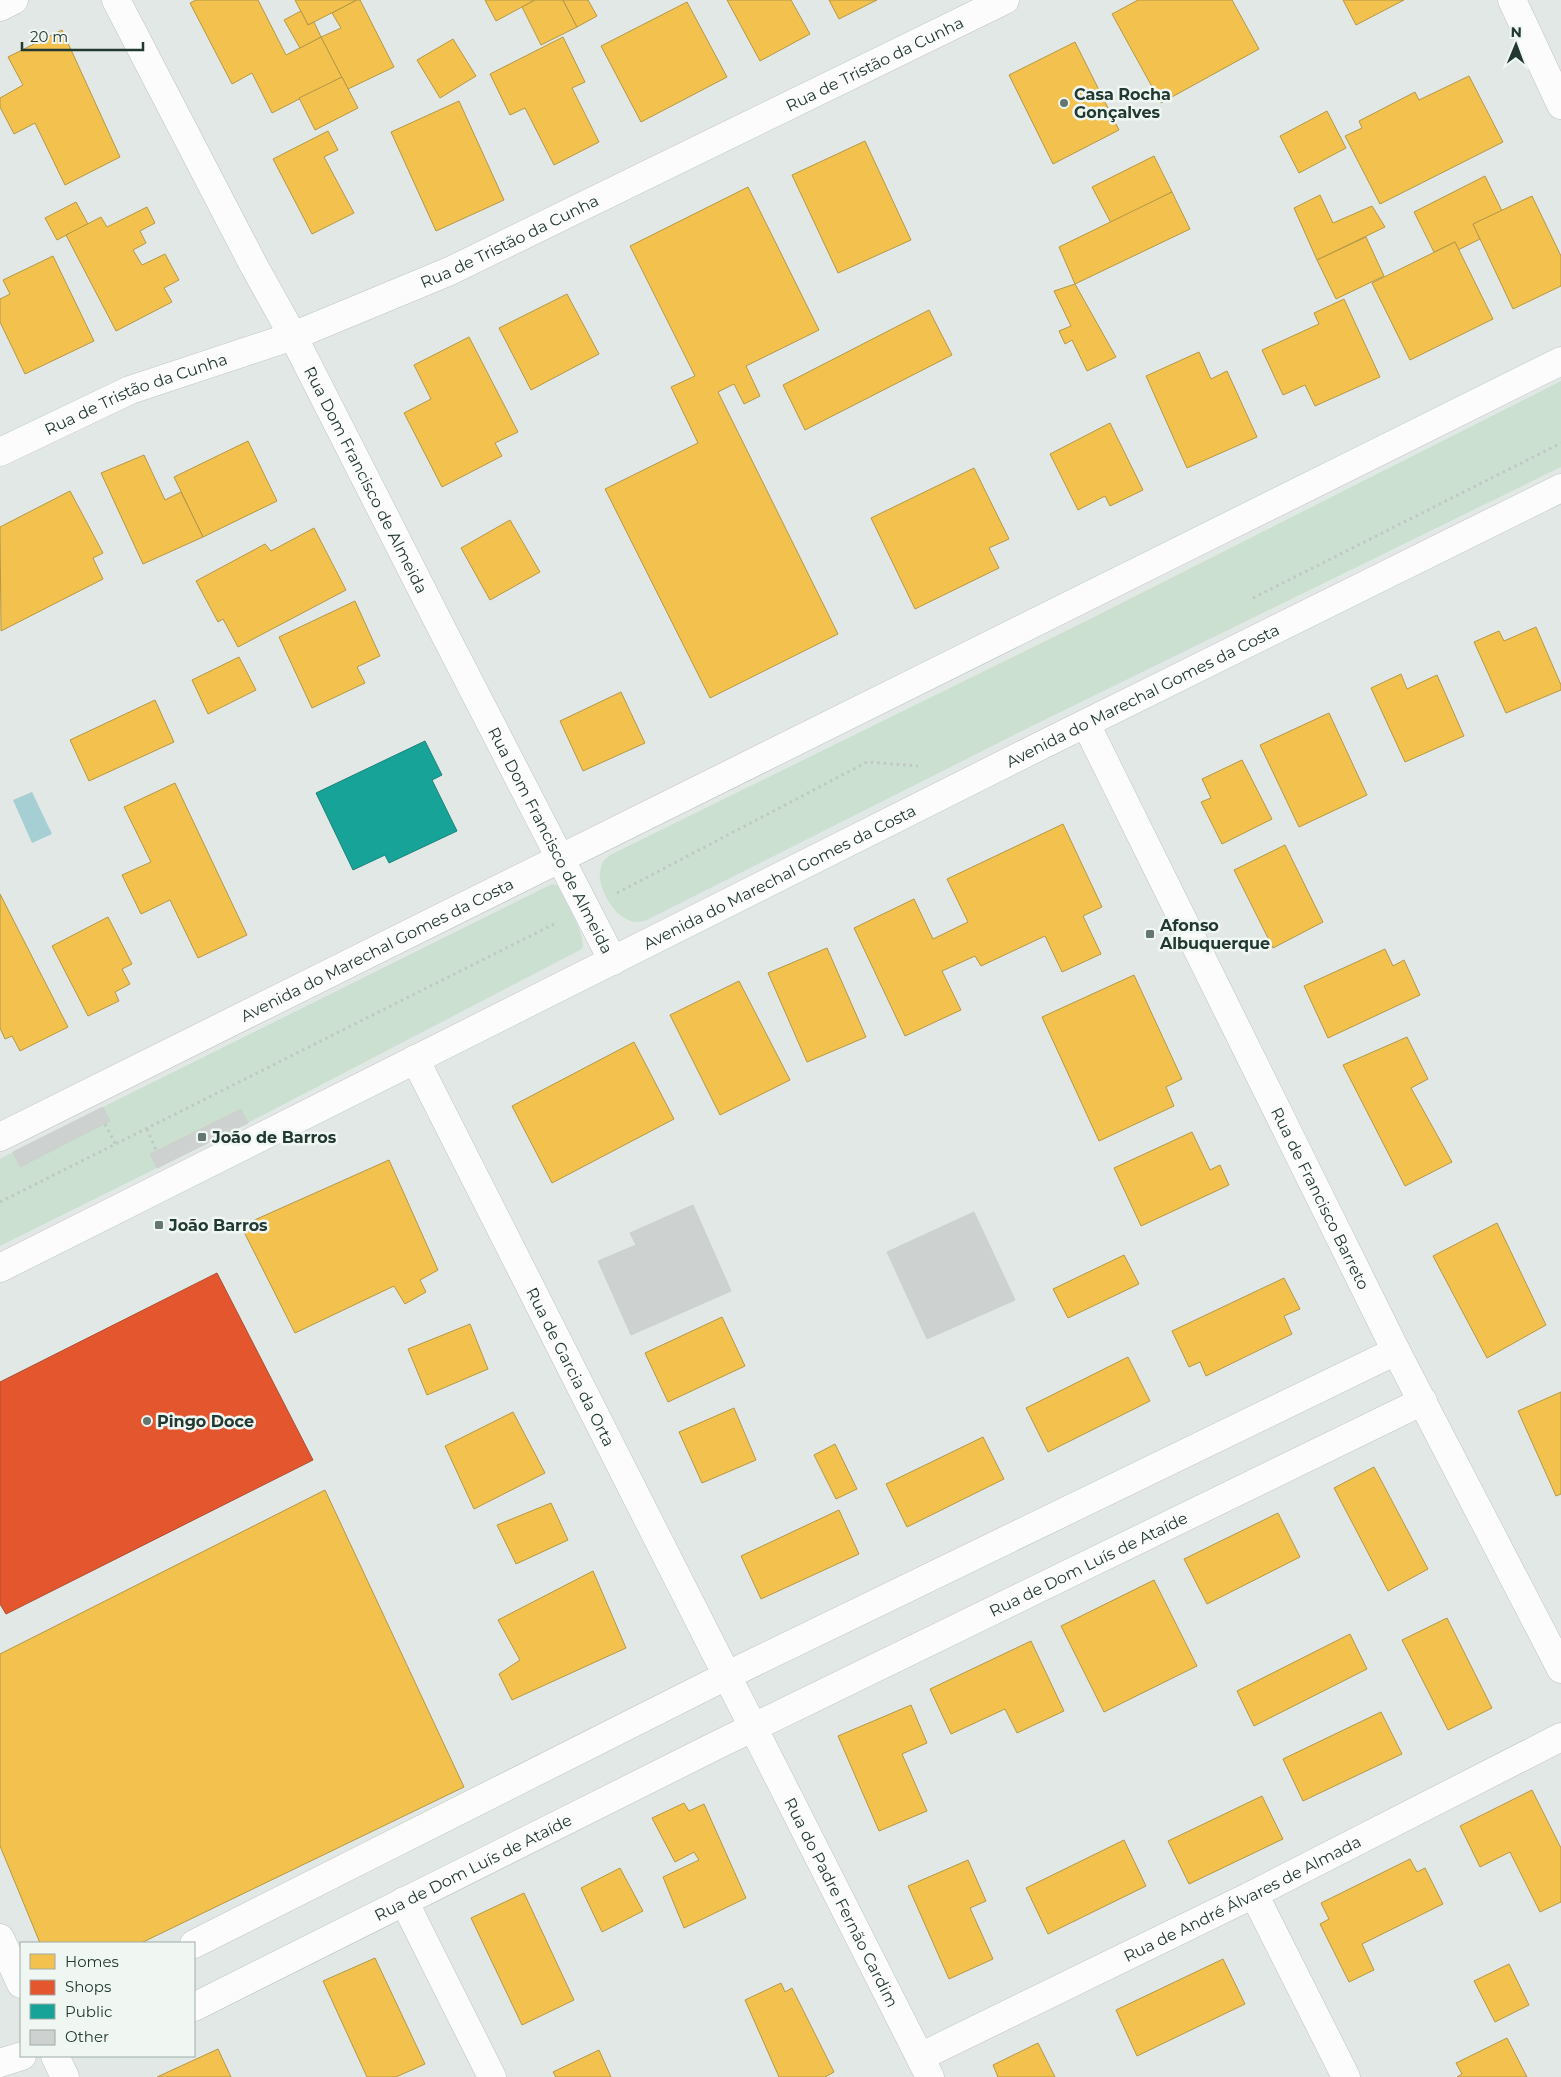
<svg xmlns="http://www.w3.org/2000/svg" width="1561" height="2077" font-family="Montserrat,sans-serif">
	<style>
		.green { fill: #cce0d2 }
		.water { fill: #a5cfd3 }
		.homes { fill: #f2c14e; stroke: #b49846 }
		.shops { fill: #e4572e; stroke: #aa4e2f }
		.public { fill: #17a398; stroke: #1a8379 }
		.building { fill: #cdd1cf; stroke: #cbd1ce }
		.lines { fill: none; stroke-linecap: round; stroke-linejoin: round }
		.minor-casing { stroke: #bfc4c2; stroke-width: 29 }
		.tertiary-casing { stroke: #bfc4c2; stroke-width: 29 }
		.secondary-casing { stroke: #bfc5c2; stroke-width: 29 }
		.path { stroke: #bfc8c4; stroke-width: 3; stroke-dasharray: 2.5 4; stroke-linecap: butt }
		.minor { stroke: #fbfcfb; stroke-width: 28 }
		.tertiary { stroke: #fbfcfb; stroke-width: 28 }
		.secondary { stroke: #fbfcfb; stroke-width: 28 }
		.poi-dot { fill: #657671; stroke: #f0f7f3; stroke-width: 2 }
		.labels { text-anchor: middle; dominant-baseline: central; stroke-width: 5; stroke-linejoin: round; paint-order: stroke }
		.street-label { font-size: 16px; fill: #223932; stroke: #f0f7f3 }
		.poi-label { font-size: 16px; font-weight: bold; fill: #223932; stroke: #f0f7f3; text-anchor: start }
	</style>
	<rect width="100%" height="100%" fill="#e2e8e5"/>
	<!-- green -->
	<g class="green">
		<path d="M 1561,381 L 1561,467 L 1030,727 L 647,920 C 624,930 603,900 600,879 C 599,873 601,867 603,861 L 610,855 L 1086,621 Z"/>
		<path d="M 552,884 L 557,885 L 560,890 C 566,903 587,936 582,949 L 248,1123 L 241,1109 L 156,1151 L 150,1154 L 157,1168 L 0,1246 L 0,1159 L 13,1152 L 20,1166 L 110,1121 L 103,1107 Z"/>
	</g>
	<!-- water -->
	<polygon class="water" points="32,792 52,834 32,843 13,800"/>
	<!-- homes -->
	<g class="homes">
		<polygon points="196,0 258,0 286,55 321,37 342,77 272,113 252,73 232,84 190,3"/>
		<polygon points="295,0 357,0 308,25"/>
		<polygon points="357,0 360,0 394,67 348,89 321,37 341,28 332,13"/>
		<polygon points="485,0 535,0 496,21"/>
		<polygon points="535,0 563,0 577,27 541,45 522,7"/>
		<polygon points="563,0 588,0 597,16 577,27"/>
		<polygon points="727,0 791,0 810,34 760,61"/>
		<polygon points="829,0 877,0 839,19"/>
		<polygon points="1138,0 1232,0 1259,49 1161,103 1112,14"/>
		<polygon points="1343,0 1404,0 1356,25"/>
		<polygon points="687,2 727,77 641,122 601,46"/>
		<polygon points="301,11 308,25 314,22 321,37 300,48 284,20"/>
		<polygon points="62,30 120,157 65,185 35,123 14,134 0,107 0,98 23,85 8,57"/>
		<polygon points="563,37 585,82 572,88 599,142 554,165 525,108 510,115 490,74"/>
		<polygon points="453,39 476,76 440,98 417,60"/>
		<polygon points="1075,42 1119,130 1053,164 1009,75"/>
		<polygon points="1469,76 1503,142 1380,204 1345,136 1362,128 1359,121 1415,92 1419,100"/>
		<polygon points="342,77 358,108 315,130 299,98"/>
		<polygon points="459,101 504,200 436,231 391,132"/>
		<polygon points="1327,111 1346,148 1299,173 1280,136"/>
		<polygon points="328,131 338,150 324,157 354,213 312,234 273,159"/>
		<polygon points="865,141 911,240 838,273 792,175"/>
		<polygon points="1154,156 1172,192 1111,223 1092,187"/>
		<polygon points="1485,176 1502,211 1473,224 1480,239 1458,250 1455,242 1434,252 1414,212"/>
		<polygon points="748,187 819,330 746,366 760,396 744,404 734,384 718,392 838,634 710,698 605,489 698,443 671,387 695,376 630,246"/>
		<polygon points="1172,192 1190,229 1075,284 1059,247"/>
		<polygon points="1320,195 1333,223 1372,206 1385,227 1317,260 1294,208"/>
		<polygon points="1532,196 1561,256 1561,286 1513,309 1473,224"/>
		<polygon points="76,202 88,224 57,240 45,218"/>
		<polygon points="147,207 155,223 140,231 146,243 133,250 142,265 165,254 179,280 164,288 172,302 116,331 66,235 101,217 107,227"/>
		<polygon points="1366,237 1384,276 1336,299 1317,260"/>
		<polygon points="1455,242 1493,319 1410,360 1372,283"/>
		<polygon points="53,256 94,341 25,374 0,322 0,299 10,294 3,280"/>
		<polygon points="1075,284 1116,357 1087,371 1072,340 1065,344 1059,331 1071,326 1054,291"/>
		<polygon points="567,294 599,354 531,390 499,328"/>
		<polygon points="1344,299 1380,377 1315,406 1305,385 1283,395 1262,350 1319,324 1314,313"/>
		<polygon points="929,310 952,355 805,430 783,385"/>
		<polygon points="469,337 518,432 495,443 502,456 442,487 404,413 431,399 414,365"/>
		<polygon points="1199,352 1211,379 1227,371 1257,437 1187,468 1146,376"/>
		<polygon points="1110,423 1143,490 1110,506 1105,496 1078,510 1050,454"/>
		<polygon points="248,441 277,501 203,537 174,477"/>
		<polygon points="144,455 165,500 181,492 203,537 143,564 101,473"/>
		<polygon points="974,468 1009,539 989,548 999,568 915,609 871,518"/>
		<polygon points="70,491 103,553 93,558 103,579 1,631 0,527"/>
		<polygon points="510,520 540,572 490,600 461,548"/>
		<polygon points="314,528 346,590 238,647 223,619 218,622 196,581 265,544 271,551"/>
		<polygon points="355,601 380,656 357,667 365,683 312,708 279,637"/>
		<polygon points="1536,627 1561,685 1561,690 1506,713 1474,642 1499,631 1504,641"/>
		<polygon points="239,657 256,690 208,714 192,680"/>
		<polygon points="1401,674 1407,689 1437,675 1464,736 1405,762 1371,688"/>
		<polygon points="621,692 645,743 583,771 560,721"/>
		<polygon points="155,700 174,742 89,781 70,740"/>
		<polygon points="1329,713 1367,795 1299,827 1260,745"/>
		<polygon points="1242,760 1272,819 1222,844 1201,802 1211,798 1202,779"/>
		<polygon points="175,783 247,935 198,958 170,900 141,914 122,875 151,862 124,807"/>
		<polygon points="1063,824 1102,907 1083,916 1101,954 1062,972 1045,936 981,966 975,956 942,971 961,1010 905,1036 854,928 914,899 933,939 968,922 947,879"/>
		<polygon points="1285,845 1323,922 1273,948 1234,870"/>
		<polygon points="0,894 68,1027 20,1051 12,1036 5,1039 0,1028"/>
		<polygon points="108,917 132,964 122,969 130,984 115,992 119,1001 88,1016 52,946"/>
		<polygon points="827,948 866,1037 807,1062 768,973"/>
		<polygon points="1385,949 1393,966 1404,960 1420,995 1328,1038 1304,986"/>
		<polygon points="1134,975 1182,1079 1166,1087 1174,1106 1099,1141 1042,1017"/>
		<polygon points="739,981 790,1080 720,1115 670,1015"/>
		<polygon points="1407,1037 1428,1079 1411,1088 1452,1162 1405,1186 1343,1065"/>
		<polygon points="634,1042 674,1119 552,1183 512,1106"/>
		<polygon points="1192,1132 1210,1170 1220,1165 1229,1185 1141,1226 1114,1168"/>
		<polygon points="389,1160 438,1270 420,1280 426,1292 405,1304 394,1286 295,1333 241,1226"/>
		<polygon points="1497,1223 1546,1325 1487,1358 1433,1256"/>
		<polygon points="1124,1255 1139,1284 1068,1318 1053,1289"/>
		<polygon points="1284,1278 1300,1309 1284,1316 1292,1334 1206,1376 1200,1362 1189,1367 1172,1331"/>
		<polygon points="722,1317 745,1366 668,1402 645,1353"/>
		<polygon points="470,1324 488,1369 427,1395 408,1349"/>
		<polygon points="1128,1357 1150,1401 1048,1452 1026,1408"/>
		<polygon points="1561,1392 1561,1494 1556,1496 1518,1411"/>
		<polygon points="734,1408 756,1460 702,1483 679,1432"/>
		<polygon points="513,1412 545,1473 474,1509 445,1446"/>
		<polygon points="983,1437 1004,1479 907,1527 886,1484"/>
		<polygon points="835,1444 857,1489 836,1499 814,1455"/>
		<polygon points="1374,1467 1428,1569 1388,1591 1334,1488"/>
		<polygon points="325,1490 464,1787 141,1943 40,1943 0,1846 0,1654"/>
		<polygon points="551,1503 568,1540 516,1564 497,1525"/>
		<polygon points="839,1510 859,1554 761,1599 741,1556"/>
		<polygon points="1278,1513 1300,1557 1207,1604 1184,1559"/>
		<polygon points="593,1571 626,1648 512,1700 499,1674 520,1660 498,1620"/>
		<polygon points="1154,1580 1197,1666 1104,1712 1061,1626"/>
		<polygon points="1447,1618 1492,1708 1448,1730 1402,1640"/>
		<polygon points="1350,1634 1367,1669 1254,1726 1237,1691"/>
		<polygon points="1031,1641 1064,1711 1017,1733 1005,1709 951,1734 930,1689"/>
		<polygon points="911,1705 927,1743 902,1754 927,1811 879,1831 838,1736"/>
		<polygon points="1381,1712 1402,1754 1303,1801 1283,1759"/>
		<polygon points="1532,1790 1561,1848 1561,1902 1540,1912 1510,1852 1480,1867 1460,1826"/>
		<polygon points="1262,1796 1283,1839 1189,1884 1168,1841"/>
		<polygon points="684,1803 689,1811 704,1804 746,1898 684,1928 663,1877 699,1860 694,1852 675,1862 652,1818"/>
		<polygon points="1124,1840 1146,1886 1048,1934 1026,1888"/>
		<polygon points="1410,1859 1417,1872 1425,1868 1443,1904 1362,1944 1374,1970 1349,1982 1320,1924 1329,1919 1321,1903"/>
		<polygon points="968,1860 986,1901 970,1908 993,1959 949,1979 908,1886"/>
		<polygon points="620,1868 643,1911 602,1932 581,1888"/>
		<polygon points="524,1893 574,2000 522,2025 471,1918"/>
		<polygon points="375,1958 425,2064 396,2077 367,2077 323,1981"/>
		<polygon points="1223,1959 1245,2004 1137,2056 1116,2010"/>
		<polygon points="1509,1964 1529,2005 1495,2022 1474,1981"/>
		<polygon points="781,1983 785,1992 792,1988 834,2072 825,2077 779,2077 745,2000"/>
		<polygon points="1507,2038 1527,2077 1457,2077 1462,2074 1456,2063"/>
		<polygon points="1038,2043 1055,2077 998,2077 993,2065"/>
		<polygon points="218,2049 231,2077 157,2077"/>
		<polygon points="599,2050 611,2077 556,2077 553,2072"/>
	</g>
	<!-- shops -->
	<polygon class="shops" points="217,1273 313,1460 6,1614 0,1604 0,1382"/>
	<!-- public -->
	<polygon class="public" points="425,741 442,775 432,780 457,831 389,863 385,855 353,870 316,793"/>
	<!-- building -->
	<g class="building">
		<polygon points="103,1107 110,1121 20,1167 13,1152"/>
		<polygon points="241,1109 248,1123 157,1168 150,1154"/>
		<polygon points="693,1205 731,1291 631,1335 598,1261 636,1245 630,1233"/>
		<polygon points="974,1212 1015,1300 927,1339 887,1252"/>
	</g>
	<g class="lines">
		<defs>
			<g id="minor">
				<path id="s1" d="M 116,0 L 254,266 L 293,336 L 444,633 L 613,961"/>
				<polyline points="1512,0 1561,105"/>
				<polyline points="0,7 14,0"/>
				<path id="s2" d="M 0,452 L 130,390 L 293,336 L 450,271 L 1005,0"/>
				<path id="s3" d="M 1086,724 L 1396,1351 L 1561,1669"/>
				<path id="s4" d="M 415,1059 L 930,2077"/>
				<polyline points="1254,1894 1346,2077"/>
				<polyline points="404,1901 492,2077"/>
				<polyline points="194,1944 728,1675 1396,1351"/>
				<path id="s5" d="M 194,2007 L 715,1746 L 1423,1401"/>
				<path id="s6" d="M 920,2057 L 1254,1894 L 1561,1737"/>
				<polyline points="0,2063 22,2056"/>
			</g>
			<g id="tertiary">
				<polyline points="0,1938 21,1984"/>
				<polyline points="55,2056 65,2077"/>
			</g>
			<g id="secondary">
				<path id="s7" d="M 0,1137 L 1561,361"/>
				<path id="s8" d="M 0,1268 L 1038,747 L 1561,488"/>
			</g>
		</defs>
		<!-- minor casing -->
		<use href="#minor" class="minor-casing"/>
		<!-- tertiary casing -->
		<use href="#tertiary" class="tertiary-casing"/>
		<!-- secondary casing -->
		<use href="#secondary" class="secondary-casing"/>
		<!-- path -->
		<g class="path">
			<polyline points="1253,598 1561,443"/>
			<polyline points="617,893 867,762 918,766"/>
			<polyline points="105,1124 116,1145"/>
			<polyline points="147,1129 156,1150"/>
			<polyline points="0,1202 554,924"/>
		</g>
		<!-- minor -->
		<use href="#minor" class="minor"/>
		<!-- tertiary -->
		<use href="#tertiary" class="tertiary"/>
		<!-- secondary -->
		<use href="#secondary" class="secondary"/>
	</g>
	<!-- markers -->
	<g class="poi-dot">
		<circle cx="1064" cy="103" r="5"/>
		<rect x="1145" y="929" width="10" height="10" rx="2.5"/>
		<rect x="197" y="1132" width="10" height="10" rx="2.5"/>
		<rect x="154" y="1220" width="10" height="10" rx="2.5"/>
		<circle cx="147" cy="1421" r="5"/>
	</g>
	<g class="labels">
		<!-- street labels -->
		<g class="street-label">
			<text stroke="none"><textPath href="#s2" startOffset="958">Rua de Tristão da Cunha</textPath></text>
			<text stroke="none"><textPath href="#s2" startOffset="552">Rua de Tristão da Cunha</textPath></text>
			<text stroke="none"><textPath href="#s2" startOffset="148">Rua de Tristão da Cunha</textPath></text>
			<text stroke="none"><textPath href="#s1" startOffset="541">Rua Dom Francisco de Almeida</textPath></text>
			<text stroke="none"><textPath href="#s8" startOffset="1278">Avenida do Marechal Gomes da Costa</textPath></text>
			<text stroke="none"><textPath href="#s1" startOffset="946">Rua Dom Francisco de Almeida</textPath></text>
			<text stroke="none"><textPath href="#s8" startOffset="872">Avenida do Marechal Gomes da Costa</textPath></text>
			<text stroke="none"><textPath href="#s7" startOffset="421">Avenida do Marechal Gomes da Costa</textPath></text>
			<text stroke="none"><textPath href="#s3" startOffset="529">Rua de Francisco Barreto</textPath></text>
			<text stroke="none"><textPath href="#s4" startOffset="345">Rua de Garcia da Orta</textPath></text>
			<text stroke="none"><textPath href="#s5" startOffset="998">Rua de Dom Luís de Ataíde</textPath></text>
			<text stroke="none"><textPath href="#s5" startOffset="312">Rua de Dom Luís de Ataíde</textPath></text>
			<text stroke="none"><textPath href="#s6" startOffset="359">Rua de André Álvares de Almada</textPath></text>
			<text stroke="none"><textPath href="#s4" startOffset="945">Rua do Padre Fernão Cardim</textPath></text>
		</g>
		<!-- poi labels -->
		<g class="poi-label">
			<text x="1074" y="94">Casa Rocha<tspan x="1074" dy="18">Gonçalves</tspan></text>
			<text x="1160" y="925">Afonso<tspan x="1160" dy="18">Albuquerque</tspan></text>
			<text x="212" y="1137">João de Barros</text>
			<text x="169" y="1225">João Barros</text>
			<text x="157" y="1421">Pingo Doce</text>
		</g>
	</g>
	<!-- legend -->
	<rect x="20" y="1942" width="175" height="115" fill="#f0f7f3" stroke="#9eaba6"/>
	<rect x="30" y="1954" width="25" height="15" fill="#f2c14e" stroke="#9eaba6"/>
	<text x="65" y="1967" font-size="15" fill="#223932">Homes</text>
	<rect x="30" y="1980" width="25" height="15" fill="#e4572e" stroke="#9eaba6"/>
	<text x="65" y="1992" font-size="15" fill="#223932">Shops</text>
	<rect x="30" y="2004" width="25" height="15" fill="#17a398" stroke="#9eaba6"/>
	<text x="65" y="2017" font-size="15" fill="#223932">Public</text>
	<rect x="30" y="2030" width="25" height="15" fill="#cdd1cf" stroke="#9eaba6"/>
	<text x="65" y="2042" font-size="15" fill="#223932">Other</text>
	<!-- north arrow -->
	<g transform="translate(1516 45) rotate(1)" stroke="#f0f7f3" stroke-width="4" paint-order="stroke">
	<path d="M0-4L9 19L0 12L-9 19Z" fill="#223932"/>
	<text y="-8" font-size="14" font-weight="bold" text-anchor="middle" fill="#223932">N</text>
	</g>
	<!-- scale -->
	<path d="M22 42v8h121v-8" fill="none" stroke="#223932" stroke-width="2.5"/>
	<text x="30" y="42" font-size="15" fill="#223932" stroke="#f0f7f3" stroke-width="4" paint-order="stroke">20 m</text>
</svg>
